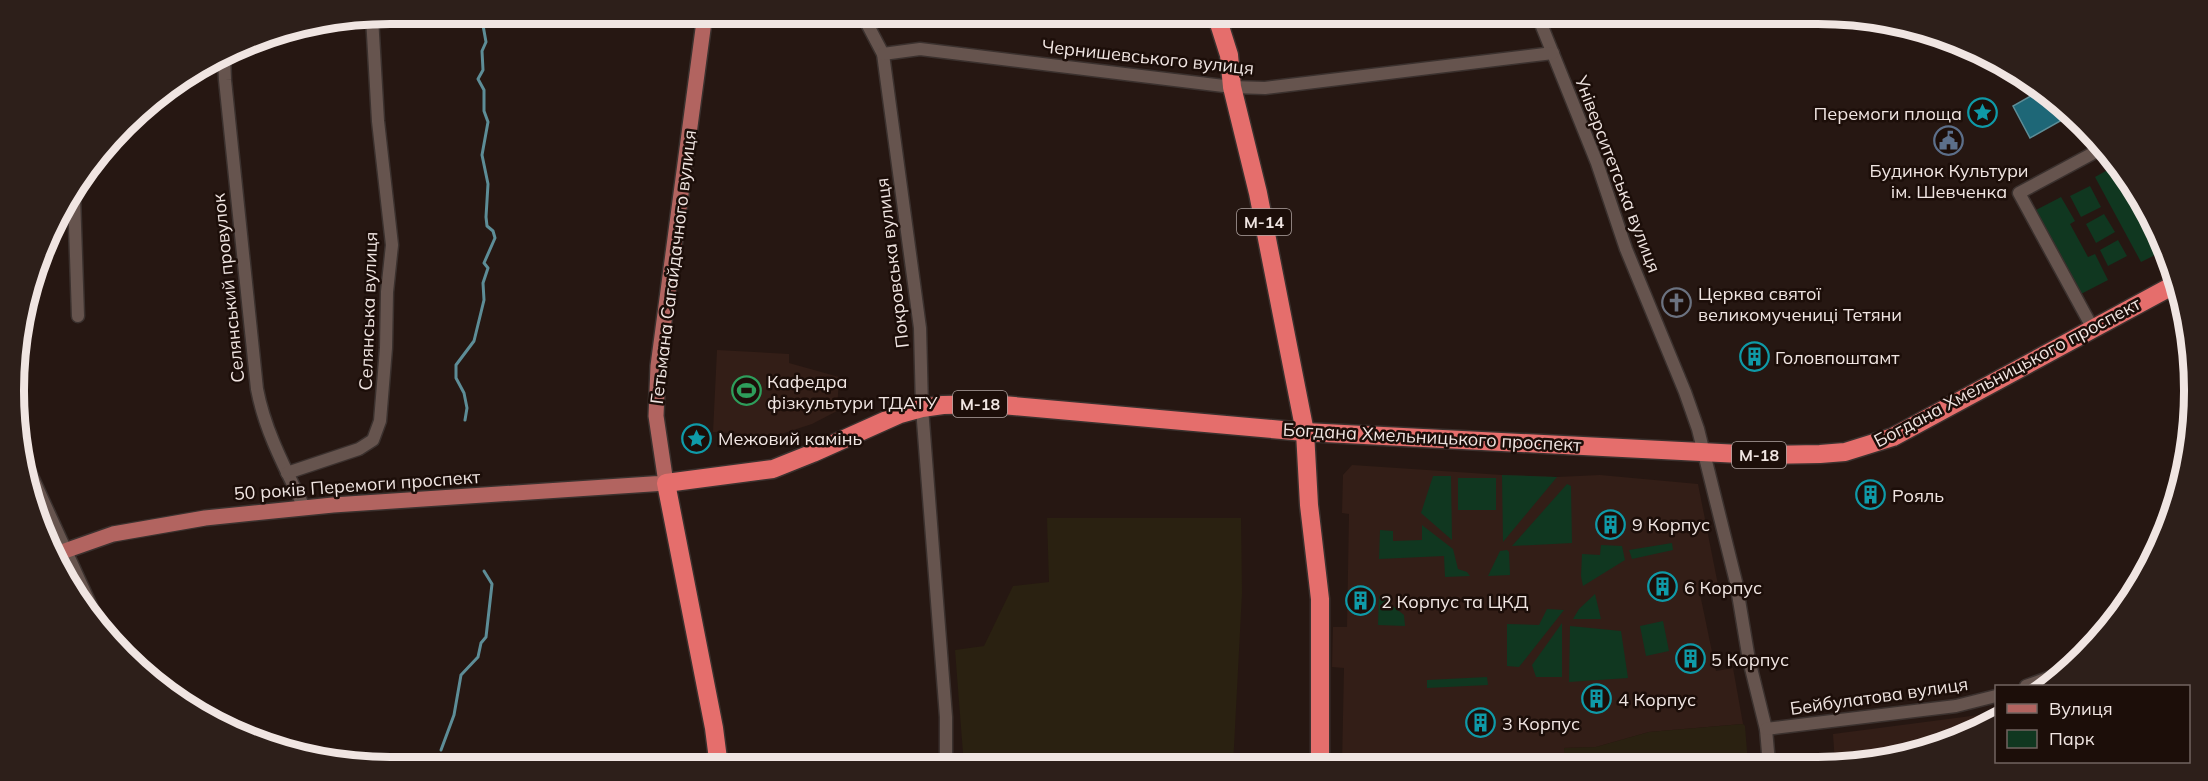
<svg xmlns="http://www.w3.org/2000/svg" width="2208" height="781" font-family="Mulish,sans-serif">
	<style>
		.built { fill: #331e17 }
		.industrial { fill: #2a2111 }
		.green { fill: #103720 }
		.water { fill: #1e6777; stroke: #5d8d97; stroke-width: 1.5 }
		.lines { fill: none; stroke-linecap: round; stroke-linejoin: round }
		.stream { stroke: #5d8d97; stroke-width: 3 }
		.minor-casing { stroke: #3b312e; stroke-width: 15 }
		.major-casing { stroke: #3b312e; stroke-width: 18 }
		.highway-casing { stroke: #3b312e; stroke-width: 21 }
		.minor { stroke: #66544e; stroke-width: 12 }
		.major { stroke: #b26460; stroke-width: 15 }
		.highway { stroke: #e56e6c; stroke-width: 18 }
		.labels { text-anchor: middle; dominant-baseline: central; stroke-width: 5; stroke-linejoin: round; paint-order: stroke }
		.shield { fill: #1c0e09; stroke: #b0a4a1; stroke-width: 1.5 }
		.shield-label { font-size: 16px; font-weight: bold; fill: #f0e5e2 }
		.street-label { font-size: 18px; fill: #f0e5e2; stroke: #1c0e09 }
		.poi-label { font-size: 18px; fill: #f0e5e2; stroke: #1c0e09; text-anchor: start }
		.rim { fill: none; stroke: #f0e5e2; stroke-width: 8 }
	</style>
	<rect width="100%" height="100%" fill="#261712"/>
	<!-- built -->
	<g class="built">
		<polygon points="717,350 789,354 789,363 839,377 837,411 812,424 775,436 713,432"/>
		<polygon points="1352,465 1502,475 1557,477 1600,475 1698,484 1719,590 1700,594 1716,671 1733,668 1743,724 1649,732 1596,747 1565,748 1565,764 1342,765 1344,668 1332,667 1333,627 1347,627 1349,514 1342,513 1343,475"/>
		<polygon points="1996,708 1996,720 1981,730 1980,715"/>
		<polygon points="1979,715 1980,730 1867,764 1835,764 1833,734"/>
	</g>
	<!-- industrial -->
	<g class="industrial">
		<polygon points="1047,518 1241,518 1242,593 1233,766 964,766 955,650 984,646 1013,586 1049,582"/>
		<polygon points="1743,724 1745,726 1748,764 1551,765 1565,764 1564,748 1596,747 1649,732"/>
	</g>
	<!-- green -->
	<g class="green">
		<polygon points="2113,167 2136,192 2149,218 2161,252 2141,262 2095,177"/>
		<polygon points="2090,186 2101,207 2081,217 2070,196"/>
		<polygon points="2061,197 2075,221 2070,224 2088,257 2095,254 2108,280 2081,294 2036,210"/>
		<polygon points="2104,214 2115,232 2096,243 2086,224"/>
		<polygon points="2118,240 2127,256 2108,266 2100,250"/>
		<polygon points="1502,475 1557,477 1503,542"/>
		<polygon points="1433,476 1451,476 1452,540 1421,513"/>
		<rect x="1458" y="478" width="38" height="32"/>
		<polygon points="1567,484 1571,486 1572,543 1512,546"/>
		<polygon points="1422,525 1453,549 1458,569 1467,572 1470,576 1445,577 1444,556 1379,559 1380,530 1393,531 1393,541 1422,540"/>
		<polygon points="1672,543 1673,550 1632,559 1629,550"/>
		<polygon points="1601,545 1622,546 1625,560 1583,586 1581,576 1582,554 1600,555"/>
		<polygon points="1507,550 1509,552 1510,575 1488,576 1500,551"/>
		<polygon points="1595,594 1601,619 1573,619 1579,609"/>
		<polygon points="1379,595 1404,615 1405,626 1378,625"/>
		<polygon points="1547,609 1564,610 1519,667 1507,666 1507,624 1539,625"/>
		<polygon points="1663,621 1669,651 1646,656 1640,626"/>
		<polygon points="1562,623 1562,677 1536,677 1532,665"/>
		<polygon points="1570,626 1621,631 1628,678 1569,682"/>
		<polygon points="1487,677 1488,685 1427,688 1427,680"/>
	</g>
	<!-- water -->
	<polygon class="water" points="2043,89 2046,91 2062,120 2030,138 2013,106"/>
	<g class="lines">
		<!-- stream -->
		<g class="stream">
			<polyline points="465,420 467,408 464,393 456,378 456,365 474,341 484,300 483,283 488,268 484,263 495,238 493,231 487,226 486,217 488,184 482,155 488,122 484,111 484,90 478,79 483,70 482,51 486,42 481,14"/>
			<polyline points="441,750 454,715 461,675 478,657 481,643 486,637 492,584 484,571"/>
		</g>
		<defs>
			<g id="minor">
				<polyline points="862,14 883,54 920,328 922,408 946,717 946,766"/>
				<polyline points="1537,14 1597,163 1626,249 1685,392 1698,429 1736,582 1749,660 1766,729 1769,764"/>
				<polyline points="883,54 920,49 1232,87 1265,88 1553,53"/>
				<path d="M 224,56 L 225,80 L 257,389 C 265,431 285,468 304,507"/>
				<polyline points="74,196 78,316"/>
				<polyline points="2092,327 2019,193 2099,150"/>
				<polyline points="25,461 98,621"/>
				<polyline points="287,473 359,449 373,440 380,421 386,348 387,292 392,245 378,121 372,17"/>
				<polyline points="2026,686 2070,670"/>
				<polyline points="1766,729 1956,706 1996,696"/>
			</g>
			<polyline id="major" points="56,554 113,534 205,518 333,505 666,483 656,416 658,366 705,14"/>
			<g id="highway">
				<polyline points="1216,14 1229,55 1232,87 1258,193 1305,432 1309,505 1320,599 1320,765"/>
				<polyline points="719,767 714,728 666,483 773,469 813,453 900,414 922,408 943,405 991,404 1305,432 1760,455 1820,454 1845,452 1893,437 2172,286"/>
			</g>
		</defs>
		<!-- minor casing -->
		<use href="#minor" class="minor-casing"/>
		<!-- major casing -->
		<use href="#major" class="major-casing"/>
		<!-- highway casing -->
		<use href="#highway" class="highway-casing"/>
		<!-- minor -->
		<use href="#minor" class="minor"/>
		<!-- major -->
		<use href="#major" class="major"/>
		<!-- highway -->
		<use href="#highway" class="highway"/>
	</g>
	<!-- icons -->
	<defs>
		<symbol id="sight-ring" viewBox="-11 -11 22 22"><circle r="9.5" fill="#1c0e09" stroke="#0f9aa8" stroke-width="1.5"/><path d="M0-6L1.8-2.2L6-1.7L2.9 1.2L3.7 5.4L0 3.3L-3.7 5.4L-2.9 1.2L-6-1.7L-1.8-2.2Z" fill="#0f9aa8"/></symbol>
		<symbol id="civic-ring" viewBox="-11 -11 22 22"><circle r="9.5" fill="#1c0e09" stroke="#5c6f8a" stroke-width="1.5"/><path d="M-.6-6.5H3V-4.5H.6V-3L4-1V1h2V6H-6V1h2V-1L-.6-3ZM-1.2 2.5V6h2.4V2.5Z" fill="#5c6f8a"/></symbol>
		<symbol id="church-ring" viewBox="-11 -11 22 22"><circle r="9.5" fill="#1c0e09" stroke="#6b7280" stroke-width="1.5"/><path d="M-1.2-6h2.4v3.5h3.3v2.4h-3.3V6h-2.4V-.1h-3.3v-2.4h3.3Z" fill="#6b7280"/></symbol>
		<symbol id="building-ring" viewBox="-11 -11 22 22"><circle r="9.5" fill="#1c0e09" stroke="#0f9aa8" stroke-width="1.5"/><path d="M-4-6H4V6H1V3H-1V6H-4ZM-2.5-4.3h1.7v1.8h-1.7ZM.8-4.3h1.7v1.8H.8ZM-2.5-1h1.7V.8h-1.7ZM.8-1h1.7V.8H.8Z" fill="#0f9aa8"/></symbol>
		<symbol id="stadium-ring" viewBox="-11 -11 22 22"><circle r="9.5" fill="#1c0e09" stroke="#2e9e5b" stroke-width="1.5"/><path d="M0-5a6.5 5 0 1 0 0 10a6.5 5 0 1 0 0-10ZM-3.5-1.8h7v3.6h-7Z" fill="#2e9e5b"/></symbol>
	</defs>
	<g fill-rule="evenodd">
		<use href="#sight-ring" x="1966" y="96" width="33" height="33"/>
		<use href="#civic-ring" x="1932" y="124" width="33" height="33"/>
		<use href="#church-ring" x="1660" y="286" width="33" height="33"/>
		<use href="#building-ring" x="1738" y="340" width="33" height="33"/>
		<use href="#stadium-ring" x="730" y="374" width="33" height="33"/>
		<use href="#sight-ring" x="680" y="422" width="33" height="33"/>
		<use href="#building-ring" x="1854" y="478" width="33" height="33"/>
		<use href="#building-ring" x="1594" y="508" width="33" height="33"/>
		<use href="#building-ring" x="1646" y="570" width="33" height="33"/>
		<use href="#building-ring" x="1344" y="584" width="33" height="33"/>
		<use href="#building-ring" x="1674" y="642" width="33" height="33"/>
		<use href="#building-ring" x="1580" y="682" width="33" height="33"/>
		<use href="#building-ring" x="1464" y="706" width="33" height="33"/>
	</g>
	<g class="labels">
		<!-- shield labels -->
		<g class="shield">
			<rect x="1237" y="209" width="54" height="26" rx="4.5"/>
			<rect x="953" y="391" width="54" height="26" rx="4.5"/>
			<rect x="1732" y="442" width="54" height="26" rx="4.5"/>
		</g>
		<g class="shield-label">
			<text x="1264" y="222">М-14</text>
			<text x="980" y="404">М-18</text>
			<text x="1759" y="455">М-18</text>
		</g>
		<!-- street labels -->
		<g class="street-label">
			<text transform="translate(1148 57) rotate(6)">Чернишевського вулиця</text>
			<text transform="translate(1618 174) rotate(69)">Університетська вулиця</text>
			<text transform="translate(892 263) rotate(-97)">Покровська вулиця</text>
			<text transform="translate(673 267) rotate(-83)">Гетьмана Сагайдачного вулиця</text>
			<text transform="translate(228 288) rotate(-96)">Селянський провулок</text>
			<text transform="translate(368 311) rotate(-88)">Селянська вулиця</text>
			<text transform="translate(2007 372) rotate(-28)">Богдана Хмельницького проспект</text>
			<text transform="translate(1432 437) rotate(3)">Богдана Хмельницького проспект</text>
			<text transform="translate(357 485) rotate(-4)">50 років Перемоги проспект</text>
			<text transform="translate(1879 696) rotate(-8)">Бейбулатова вулиця</text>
		</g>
		<!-- poi labels -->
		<g class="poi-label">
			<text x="1962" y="113" text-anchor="end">Перемоги площа</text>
			<text x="1949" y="170" text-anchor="middle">Будинок Культури<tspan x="1949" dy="21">ім. Шевченка</tspan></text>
			<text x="1698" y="293">Церква святої<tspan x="1698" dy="21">великомучениці Тетяни</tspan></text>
			<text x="1775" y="357">Головпоштамт</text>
			<text x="767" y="381">Кафедра<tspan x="767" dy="21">фізкультури ТДАТУ</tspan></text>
			<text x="718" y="438">Межовий камінь</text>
			<text x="1892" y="495">Рояль</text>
			<text x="1632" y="524">9 Корпус</text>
			<text x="1684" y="587">6 Корпус</text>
			<text x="1381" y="601">2 Корпус та ЦКД</text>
			<text x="1711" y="659">5 Корпус</text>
			<text x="1618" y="699">4 Корпус</text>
			<text x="1502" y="723">3 Корпус</text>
		</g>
	</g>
	<!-- crop -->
	<path d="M0 0H2208V781H0ZM390 24H1818A366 366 0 0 1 2184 390V391A366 366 0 0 1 1818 757H390A366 366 0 0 1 24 391V390A366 366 0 0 1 390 24Z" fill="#2d1f1a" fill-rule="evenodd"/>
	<path class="rim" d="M390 24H1818A366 366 0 0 1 2184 390V391A366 366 0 0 1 1818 757H390A366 366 0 0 1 24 391V390A366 366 0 0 1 390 24Z"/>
	<!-- legend -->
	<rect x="1995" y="685" width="195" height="78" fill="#1c0e09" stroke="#716460" stroke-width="1.5"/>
	<rect x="2007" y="704" width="30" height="9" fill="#b26460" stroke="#716460" stroke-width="1.5"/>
	<text x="2049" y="715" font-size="18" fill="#f0e5e2">Вулиця</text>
	<rect x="2007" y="730" width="30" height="18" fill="#103720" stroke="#716460" stroke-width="1.5"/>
	<text x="2049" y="745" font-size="18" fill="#f0e5e2">Парк</text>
</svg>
